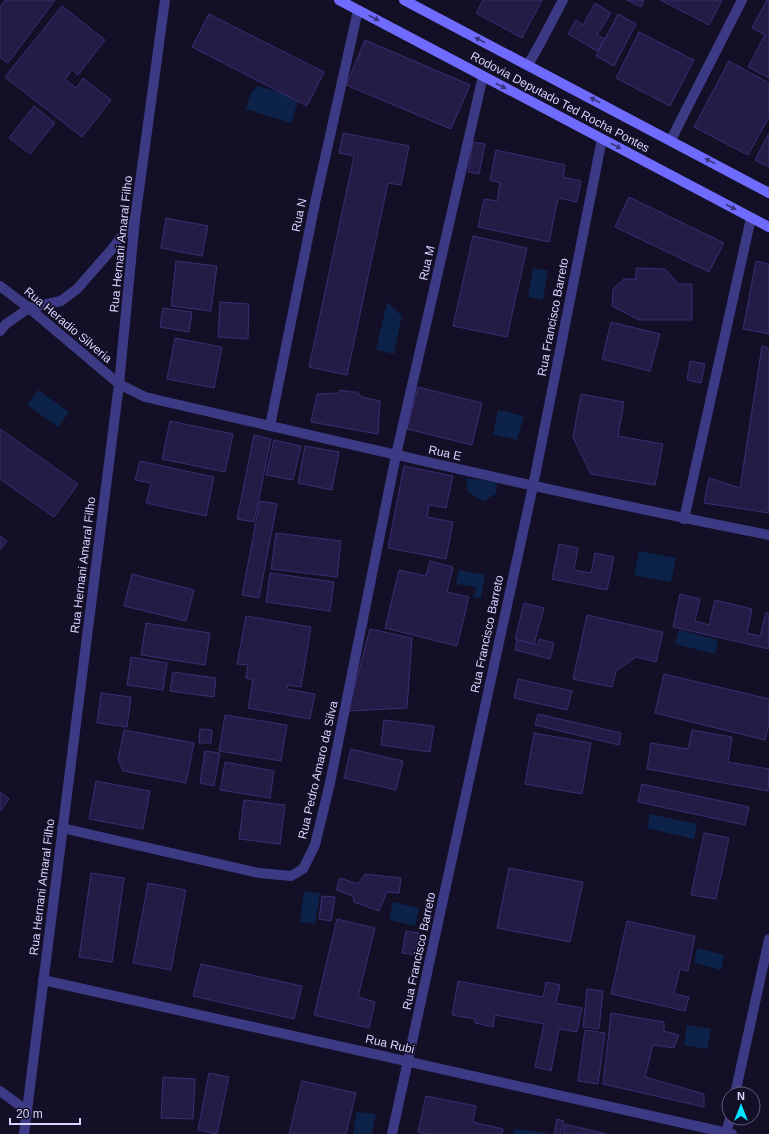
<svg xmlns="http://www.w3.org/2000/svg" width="769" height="1134" font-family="Helvetica,sans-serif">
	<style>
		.water { fill: #0c2248 }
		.building { fill: #241b47; stroke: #3b2d73 }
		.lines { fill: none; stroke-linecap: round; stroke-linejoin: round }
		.pedestrian { stroke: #3d3a85; stroke-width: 10 }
		.minor { stroke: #3d3a85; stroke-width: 10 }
		.tertiary { stroke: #3d3a85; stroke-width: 10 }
		.secondary { stroke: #6f6bff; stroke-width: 10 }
		.oneway { fill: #38347d }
		.labels { text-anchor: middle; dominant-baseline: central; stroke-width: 3.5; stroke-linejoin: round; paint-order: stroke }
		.street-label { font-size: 12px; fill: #d9d4ff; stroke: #130f26 }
	</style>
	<rect width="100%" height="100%" fill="#130f26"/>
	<!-- water -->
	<g class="water">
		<polygon points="258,86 299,98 291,123 246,109 251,93"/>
		<polygon points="533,268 548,271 543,300 528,297"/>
		<polygon points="387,302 402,316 394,354 376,350"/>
		<polygon points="38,390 69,412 58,427 27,405"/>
		<polygon points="498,410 524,416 517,440 493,434"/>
		<polygon points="466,478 497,482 496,494 483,501 468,492"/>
		<polygon points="639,551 676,558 671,582 634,575"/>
		<polygon points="459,570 485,575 481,598 474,597 476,587 456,584"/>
		<polygon points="679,630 718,640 715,654 675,644"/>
		<polygon points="650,814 697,824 694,839 647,828"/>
		<polygon points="304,891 320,893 315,924 300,922"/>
		<polygon points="393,902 419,908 415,926 389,920"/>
		<polygon points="697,948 724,955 721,970 694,963"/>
		<polygon points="687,1025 711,1029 707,1049 684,1045"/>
		<polygon points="357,1112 376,1114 372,1134 353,1134"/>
		<polygon points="514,1129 548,1133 547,1134 513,1134"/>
	</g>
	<!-- building -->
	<g class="building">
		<polygon points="5,0 55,0 8,63 0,57 0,7"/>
		<polygon points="483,0 542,0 522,38 476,13"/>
		<polygon points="627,0 644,0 641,7"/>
		<polygon points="660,0 722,0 709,25"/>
		<polygon points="767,0 769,0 769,78 748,67 765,35 752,28"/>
		<polygon points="595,3 611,13 597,35 605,39 597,51 568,34 576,20 583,25"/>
		<polygon points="62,6 105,40 78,75 72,70 65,79 76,88 83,78 111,100 82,137 5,77"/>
		<polygon points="209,14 324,72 307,106 192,47"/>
		<polygon points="618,14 636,24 614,66 596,56"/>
		<polygon points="639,32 694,60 670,106 616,78"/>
		<polygon points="365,40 470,85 451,129 346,85"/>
		<polygon points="729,61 769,83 769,117 748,155 694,127"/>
		<polygon points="34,106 55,123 30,154 9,138"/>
		<polygon points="343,133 409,146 401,185 388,183 347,375 309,367 354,156 339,153"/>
		<polygon points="769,133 769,167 755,160"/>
		<polygon points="473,142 485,144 479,174 468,172"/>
		<polygon points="496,150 565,165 563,177 581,181 577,202 558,198 549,242 478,227 484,199 497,201 500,183 490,180"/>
		<polygon points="629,197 724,243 709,272 615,227"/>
		<polygon points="166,218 208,226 202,256 161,248"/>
		<polygon points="473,236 527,248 507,337 453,326"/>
		<polygon points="176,261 217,266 211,311 171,306"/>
		<polygon points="756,261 769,264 769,334 743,329"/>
		<polygon points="636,268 665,269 678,284 692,284 692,320 639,320 612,306 613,289 624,279 636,279"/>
		<polygon points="220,302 249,304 248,339 218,337"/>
		<polygon points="163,308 192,312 189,332 160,327"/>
		<polygon points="611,322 660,334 650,371 602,359"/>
		<polygon points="175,338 222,347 214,388 167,379"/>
		<polygon points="762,346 769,348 769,513 704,503 709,478 740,488"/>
		<polygon points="690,361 705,364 701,383 687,380"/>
		<polygon points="418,387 482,403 472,445 407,429"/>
		<polygon points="340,390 352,392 358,392 361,397 380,401 378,434 311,422 317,394 338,393"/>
		<polygon points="581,394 624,402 618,436 663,444 655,485 591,474 573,437"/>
		<polygon points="170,421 233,434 225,472 162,459"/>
		<polygon points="0,429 78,484 54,517 0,479"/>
		<polygon points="254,435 271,439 254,522 237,519"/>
		<polygon points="274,440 301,446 293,480 266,475"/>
		<polygon points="305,446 339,452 332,490 298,483"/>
		<polygon points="140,461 214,477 206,516 146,503 151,483 135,480"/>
		<polygon points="404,466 453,476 446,508 429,505 427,517 453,522 446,559 388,548"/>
		<polygon points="260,501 277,504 259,598 242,595"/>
		<polygon points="276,533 341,541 337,577 271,569"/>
		<polygon points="0,536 7,541 0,550"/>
		<polygon points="559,544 578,548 574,570 591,573 595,553 614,557 607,590 552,579"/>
		<polygon points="430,561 453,567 447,592 469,597 457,646 385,628 399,570 426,576"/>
		<polygon points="270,573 334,582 330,611 266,602"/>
		<polygon points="132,574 194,590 186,621 124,606"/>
		<polygon points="680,594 700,599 695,621 709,625 715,600 752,609 747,633 760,636 766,613 769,614 769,649 673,627"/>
		<polygon points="524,603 544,608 534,644 515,639"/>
		<polygon points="587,615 663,632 656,662 636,657 616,671 612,687 573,679"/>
		<polygon points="246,616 311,627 301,687 288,685 287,689 315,694 310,719 248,708 253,680 246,678 248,665 237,664"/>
		<polygon points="146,623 210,633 205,665 141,655"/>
		<polygon points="370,629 412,638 407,708 348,711"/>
		<polygon points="539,639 554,643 550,659 515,650 517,640 538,645"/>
		<polygon points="131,657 167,663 163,690 127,685"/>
		<polygon points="173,672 216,678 214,697 170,691"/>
		<polygon points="664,674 769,699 769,724 765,740 655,713"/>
		<polygon points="518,679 572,691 567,710 514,698"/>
		<polygon points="101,693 131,697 127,727 97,723"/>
		<polygon points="538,714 621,733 619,745 535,725"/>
		<polygon points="225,715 287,725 281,761 219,751"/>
		<polygon points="384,720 434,726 430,752 381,745"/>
		<polygon points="200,729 212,730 211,743 199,743"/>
		<polygon points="124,730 194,743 186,783 123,771 118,759"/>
		<polygon points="692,730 732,737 728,762 769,769 768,791 647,769 651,743 688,749"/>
		<polygon points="534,733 591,743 582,794 525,784"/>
		<polygon points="351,749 403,761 396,790 344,778"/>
		<polygon points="205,751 220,753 214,786 200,783"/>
		<polygon points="225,762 274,771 270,798 220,790"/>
		<polygon points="96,781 150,791 143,829 89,819"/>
		<polygon points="642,784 749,807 745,825 638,802"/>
		<polygon points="0,792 9,799 0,811"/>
		<polygon points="244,800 285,805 280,844 239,839"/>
		<polygon points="704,833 729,838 716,899 691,895"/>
		<polygon points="509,868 583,882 570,942 497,928"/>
		<polygon points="91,873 124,878 112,962 79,957"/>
		<polygon points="365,874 401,878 399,893 387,892 379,911 354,902 353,896 336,890 340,878 358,884"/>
		<polygon points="148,883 186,890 171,970 133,963"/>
		<polygon points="322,896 335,897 331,921 319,919"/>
		<polygon points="337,919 375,928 358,997 375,1002 369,1028 314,1015"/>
		<polygon points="627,921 695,936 688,971 680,969 674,994 689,997 685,1011 611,994"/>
		<polygon points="406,931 419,933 415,955 402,953"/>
		<polygon points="201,964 302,986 294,1019 193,996"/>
		<polygon points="458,981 543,997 546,982 560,985 556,1003 582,1008 577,1032 559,1029 551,1071 535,1067 544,1024 495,1015 493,1027 475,1023 475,1019 452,1015"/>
		<polygon points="587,989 603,991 599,1029 583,1027"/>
		<polygon points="611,1013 664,1022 664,1031 679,1035 674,1048 653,1045 645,1077 704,1094 704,1107 603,1084"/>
		<polygon points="585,1030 605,1033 598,1084 578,1081"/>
		<polygon points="209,1073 229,1077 217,1134 198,1130"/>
		<polygon points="163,1077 195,1079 193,1119 161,1118"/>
		<polygon points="302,1081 356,1093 346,1134 289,1134"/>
		<polygon points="426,1096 476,1106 473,1122 503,1129 502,1134 426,1134 418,1132"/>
		<polygon points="557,1119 564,1121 560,1134 554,1134"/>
		<polygon points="565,1124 606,1134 563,1134"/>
	</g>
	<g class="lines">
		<!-- pedestrian -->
		<g class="pedestrian">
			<polyline points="528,65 543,38"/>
			<polyline points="671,140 687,108"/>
		</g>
		<!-- minor -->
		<g class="minor">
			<polyline points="543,38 563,0"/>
			<polyline points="687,108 742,0"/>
			<path d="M 0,286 L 29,308 L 119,384 L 145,397 C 353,445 560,494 769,535"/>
			<polyline points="0,331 6,324 29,308 61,301 77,289 112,249 135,219"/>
			<polyline points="270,426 315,203 358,10"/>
			<polyline points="684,519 751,218"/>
			<polyline points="62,828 259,873 291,876 303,869 315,845 330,783 396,455 483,76"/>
			<polyline points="43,980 732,1134"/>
			<polyline points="0,1091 26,1110"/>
			<polyline points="24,1134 119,384 135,219 165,0"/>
			<polyline points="392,1134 533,486 602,139"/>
		</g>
		<!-- tertiary -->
		<g class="tertiary">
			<polyline points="735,1094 769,939"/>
			<polyline points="726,1134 730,1118"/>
		</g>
		<!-- secondary -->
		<g class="secondary">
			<polyline points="339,0 769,227"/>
			<polyline points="404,0 769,193"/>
		</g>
	</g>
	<!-- one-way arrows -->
	<defs><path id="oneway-solid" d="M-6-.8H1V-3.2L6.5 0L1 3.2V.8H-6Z"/></defs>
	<g class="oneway">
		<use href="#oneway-solid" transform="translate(374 18) rotate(28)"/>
		<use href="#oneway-solid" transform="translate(480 40) rotate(-152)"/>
		<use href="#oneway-solid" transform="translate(501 86) rotate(28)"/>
		<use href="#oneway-solid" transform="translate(595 100) rotate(-152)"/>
		<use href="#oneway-solid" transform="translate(616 146) rotate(28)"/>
		<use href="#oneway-solid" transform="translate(710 161) rotate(-152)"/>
		<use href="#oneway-solid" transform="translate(731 207) rotate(28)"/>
	</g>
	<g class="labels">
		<!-- street labels -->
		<g class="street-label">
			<text transform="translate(560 102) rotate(28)">Rodovia Deputado Ted Rocha Pontes</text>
			<text transform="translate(299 215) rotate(-78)">Rua N</text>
			<text transform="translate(121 244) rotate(-84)">Rua Hernani Amaral Filho</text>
			<text transform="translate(427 263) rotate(-77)">Rua M</text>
			<text transform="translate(553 317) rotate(-79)">Rua Francisco Barreto</text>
			<text transform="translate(68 325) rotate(40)">Rua Heradio Silveria</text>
			<text transform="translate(445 453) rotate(13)">Rua E</text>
			<text transform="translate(83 565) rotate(-83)">Rua Hernani Amaral Filho</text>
			<text transform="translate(487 634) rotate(-78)">Rua Francisco Barreto</text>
			<text transform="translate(318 770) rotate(-77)">Rua Pedro Amaro da Silva</text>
			<text transform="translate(42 887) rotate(-83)">Rua Hernani Amaral Filho</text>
			<text transform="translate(419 951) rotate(-78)">Rua Francisco Barreto</text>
			<text transform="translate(390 1044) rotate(13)">Rua Rubi</text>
		</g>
	</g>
	<!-- north arrow -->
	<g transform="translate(741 1106)"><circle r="19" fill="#130f26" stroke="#625e7d"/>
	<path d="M0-3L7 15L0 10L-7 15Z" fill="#00e5ff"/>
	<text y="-6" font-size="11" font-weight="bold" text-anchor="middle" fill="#d9d4ff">N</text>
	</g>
	<!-- scale -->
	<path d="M10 1118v6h70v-6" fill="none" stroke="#d9d4ff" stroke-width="2"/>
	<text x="16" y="1118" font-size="12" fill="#d9d4ff" stroke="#130f26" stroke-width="3" paint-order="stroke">20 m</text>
</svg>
